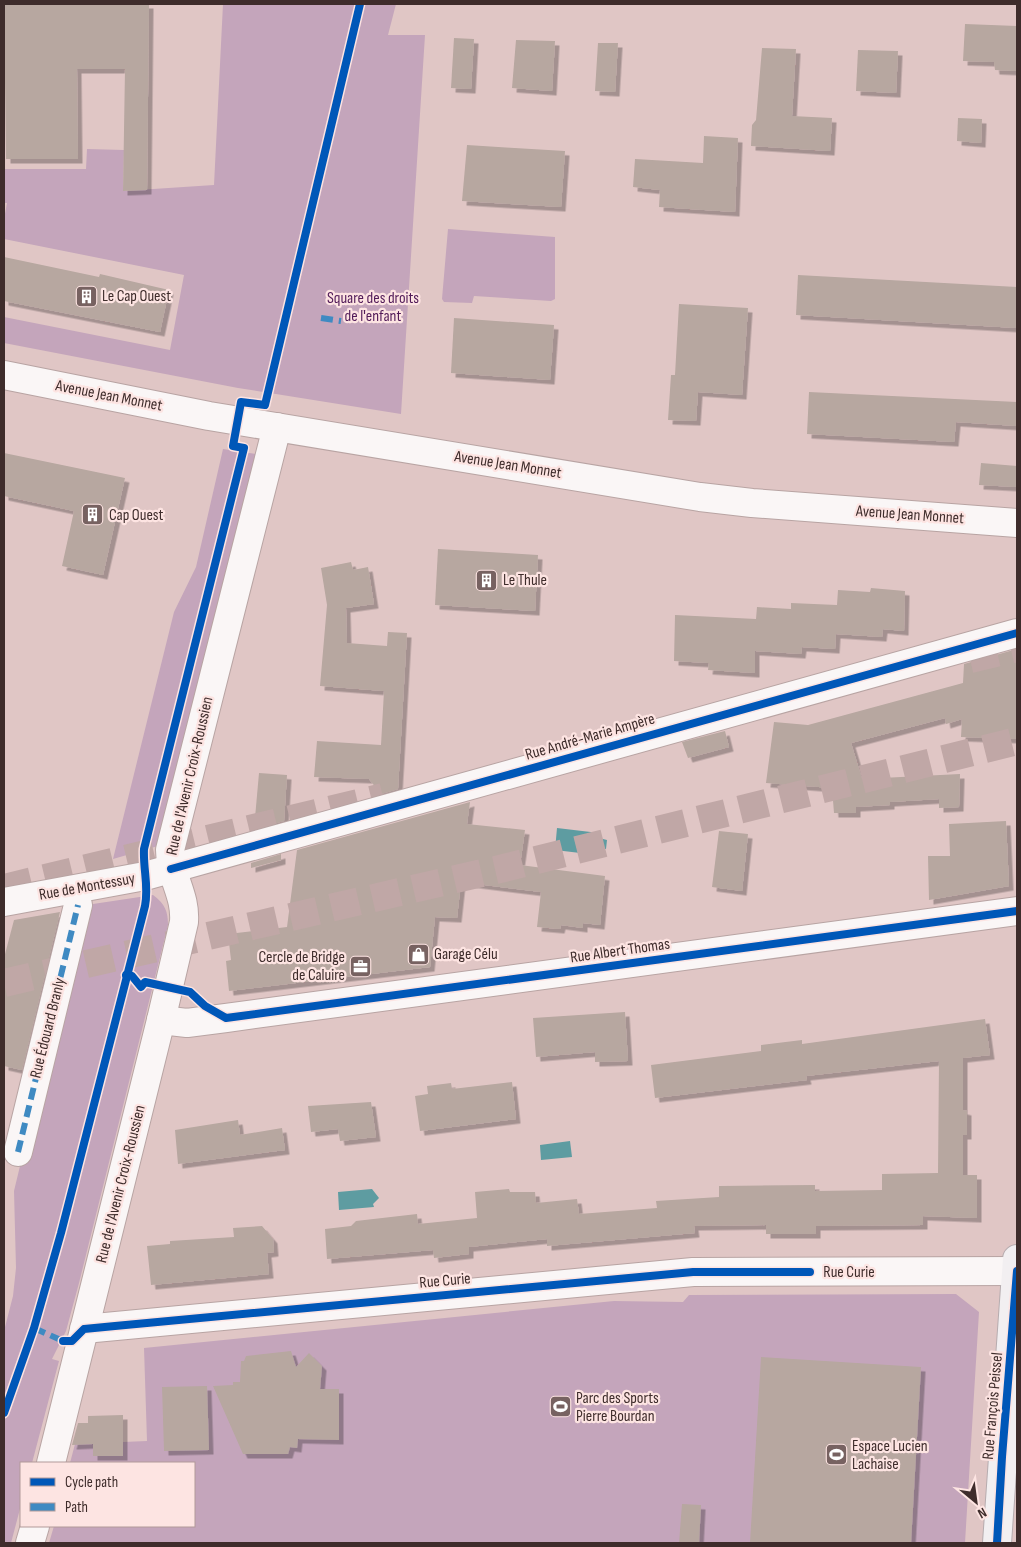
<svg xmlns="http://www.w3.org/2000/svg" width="1021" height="1547" font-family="'Sofia Sans Condensed',sans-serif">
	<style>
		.green { fill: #c4a5bb }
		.water { fill: #5e9ca1 }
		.building { fill: #b7a7a0; filter: url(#shadow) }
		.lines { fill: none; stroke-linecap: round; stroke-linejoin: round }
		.highway-tunnel { stroke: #c0a7a6; stroke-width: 28; stroke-dasharray: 28 14; stroke-linecap: butt }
		.minor-casing { stroke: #b8a4a3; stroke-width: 30 }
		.major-casing { stroke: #b6acaf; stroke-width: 30 }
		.minor { stroke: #faf6f6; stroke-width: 28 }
		.major { stroke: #f2eff1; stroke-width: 28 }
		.quiet { stroke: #3f8ac2; stroke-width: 6; stroke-dasharray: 12 6; stroke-linecap: butt }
		.cycleway-casing { stroke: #fde4e2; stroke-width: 11 }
		.cycleway { stroke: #0057b8; stroke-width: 8 }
		.labels { text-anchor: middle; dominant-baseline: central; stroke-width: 4.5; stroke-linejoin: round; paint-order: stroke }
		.poi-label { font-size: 16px; fill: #3e2c2b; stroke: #fde4e2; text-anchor: start }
		.park-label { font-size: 16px; fill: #511a58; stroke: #fde4e2 }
		.street-label { font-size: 16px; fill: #3e2c2b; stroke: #fde4e2 }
	</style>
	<defs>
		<filter id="shadow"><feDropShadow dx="4.5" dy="4.5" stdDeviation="0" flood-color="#0004"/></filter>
	</defs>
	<rect width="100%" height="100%" fill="#e0c6c5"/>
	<!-- green -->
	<g class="green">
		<polygon points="223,4 396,4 388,35 425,35 401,414 238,388 4,343 4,317 170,350 184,275 4,239 4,219 7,203 4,203 4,169 86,169 87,149 124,150 123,191 214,185"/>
		<polygon points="448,229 555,237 555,299 551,301 474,296 472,303 444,302 442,299"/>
		<polygon points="223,449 256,454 158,846 113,859 174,612 196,567"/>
		<path d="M 153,895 C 165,904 168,911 168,925 L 79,1283 L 66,1331 L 52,1359 L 59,1361 L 32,1463 L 21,1463 L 21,1505 L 11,1543 L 4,1543 L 4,1331 L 13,1296 L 16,1268 L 14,1191 L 20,1166 L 93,904 Z"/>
		<polygon points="956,1294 979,1312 965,1543 49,1543 54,1526 194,1526 194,1463 70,1463 75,1444 147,1441 144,1348 614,1301 683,1302 689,1295"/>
	</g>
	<!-- water -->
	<g class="water">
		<polygon points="557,828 599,833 599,838 607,840 606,849 598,849 597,855 555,850"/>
		<polygon points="570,1141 572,1157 541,1160 540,1145"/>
		<polygon points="372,1189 379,1198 373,1204 374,1207 339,1210 338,1192"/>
	</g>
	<!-- building -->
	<g class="building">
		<polygon points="4,4 149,4 147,190 123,191 125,69 77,69 78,159 6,159"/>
		<polygon points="965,24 1017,26 1017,71 995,70 994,62 963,61"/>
		<polygon points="454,38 474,39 471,89 451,88"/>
		<polygon points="516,40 555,41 552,91 512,88"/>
		<polygon points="598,43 618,43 615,92 595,91"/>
		<polygon points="762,48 796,49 792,116 832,118 830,151 751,146 752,125 756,120"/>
		<polygon points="858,50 898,51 896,93 856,91"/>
		<polygon points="958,118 982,119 981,143 957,141"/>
		<polygon points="704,136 738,138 735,212 659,207 660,190 633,187 635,159 703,163"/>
		<polygon points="467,145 565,151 561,207 462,201"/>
		<polygon points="4,257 99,277 100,274 169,290 160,332 4,301"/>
		<polygon points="798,275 1017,287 1017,328 796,315"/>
		<polygon points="679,304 748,308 742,395 698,392 696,421 668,420 671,375 675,375"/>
		<polygon points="454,318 554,325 550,380 451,373"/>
		<polygon points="809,392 1017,402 1017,426 956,422 954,442 807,434"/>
		<polygon points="4,453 125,478 103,575 62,566 74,511 4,496"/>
		<polygon points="981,463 1017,466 1017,487 979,485"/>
		<polygon points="438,549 538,555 535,611 435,605"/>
		<polygon points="351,562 353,570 368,567 374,604 346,608 347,643 387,646 388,632 407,633 398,789 381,794 369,779 314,777 317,741 381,745 384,691 320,686 327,605 321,568"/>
		<polygon points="871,588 905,591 904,631 883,629 882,637 836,634 835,649 802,647 801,654 755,651 755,673 708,670 709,663 674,661 675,615 756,619 757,607 791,609 791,603 837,605 838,590 870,592"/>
		<polygon points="1017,649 1017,739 961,737 962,719 946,724 945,718 851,743 862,779 960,774 959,807 939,808 939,799 890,802 890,805 856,807 856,813 834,813 832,788 766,783 774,722 808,725 963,683 964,664"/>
		<polygon points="725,731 729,747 688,758 682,742"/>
		<polygon points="259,773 287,775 284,821 254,829"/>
		<polygon points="470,802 467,824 525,830 520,865 605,876 600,925 583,923 583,928 561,925 560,929 537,927 541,892 461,882 457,918 435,917 430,967 229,991 226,961 231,960 228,934 287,927 297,850"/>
		<polygon points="1006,821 1009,886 929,900 928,856 950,856 949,824"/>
		<polygon points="719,831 748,834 742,891 712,887"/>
		<polygon points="281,854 281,860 251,868 251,863"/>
		<polygon points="60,912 22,1070 4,1066 4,958 14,920"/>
		<polygon points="625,1012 628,1061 595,1062 595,1052 536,1057 533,1018"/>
		<polygon points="985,1019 990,1055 963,1058 963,1110 967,1111 967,1135 963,1135 963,1175 977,1175 977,1218 923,1216 923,1225 816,1226 816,1234 766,1234 766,1225 694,1226 695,1233 547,1246 547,1239 469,1247 469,1254 434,1258 433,1250 327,1259 325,1229 351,1226 356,1221 417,1214 418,1224 477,1218 475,1192 509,1189 510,1192 535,1192 536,1203 577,1199 579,1214 657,1208 656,1201 719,1197 719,1186 815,1185 815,1191 882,1190 882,1174 938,1173 939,1061 806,1076 807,1080 655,1098 651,1065 761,1051 761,1045 802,1040 802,1044"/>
		<polygon points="512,1082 516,1119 420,1131 415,1096 428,1094 427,1086 451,1083 452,1089"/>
		<polygon points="371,1102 376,1137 340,1141 338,1129 311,1132 308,1106"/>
		<polygon points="238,1120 240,1135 282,1128 285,1150 178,1164 175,1130"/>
		<polygon points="262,1226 273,1239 274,1252 267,1253 269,1274 151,1285 147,1246 170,1244 170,1241 234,1237 233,1228"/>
		<polygon points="291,1351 296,1367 309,1353 322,1366 320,1389 339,1389 339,1440 298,1439 297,1448 290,1447 288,1454 243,1454 213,1386 233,1385 233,1382 240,1382 241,1361 244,1361 246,1356"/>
		<polygon points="761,1357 921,1367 911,1543 750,1543"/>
		<polygon points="207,1386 209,1450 164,1451 162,1387"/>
		<polygon points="123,1415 123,1456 93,1456 93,1444 72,1445 78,1423 88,1423 88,1416"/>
		<polygon points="682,1504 701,1505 699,1543 679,1543"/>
	</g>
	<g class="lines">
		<!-- highway-tunnel -->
		<g class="highway-tunnel">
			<polyline points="970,659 1017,648"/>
			<polyline points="4,888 383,797"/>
			<polyline points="4,983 504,868 1017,741"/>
		</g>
		<defs>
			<g id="minor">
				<polyline points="4,375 209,416 700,497 752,503 1017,523"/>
				<polyline points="4,902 145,876 1017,633"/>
				<polyline points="161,1020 187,1023 226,1018 1017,911"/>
				<polyline points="18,1152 78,905"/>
				<polyline points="84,1329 693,1272 1017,1271"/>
				<path d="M 51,1463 L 161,1020 L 184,922 C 186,894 170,878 170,850 L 277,427"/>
				<polyline points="30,1543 35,1526"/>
			</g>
			<polyline id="major" points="997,1543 1017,1259"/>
		</defs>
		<!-- minor casing -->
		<use href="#minor" class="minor-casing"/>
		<!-- major casing -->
		<use href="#major" class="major-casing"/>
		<!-- minor -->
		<use href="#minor" class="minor"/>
		<!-- major -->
		<use href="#major" class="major"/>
		<!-- quiet -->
		<g class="quiet">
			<polyline points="321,318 341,321"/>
			<polyline points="18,1152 78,905"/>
			<polyline points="34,1328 63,1341"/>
		</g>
		<defs>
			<g id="cycleway">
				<polyline points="171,869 1017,633"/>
				<polyline points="126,975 132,976 141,987 145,982 190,992 205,1006 226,1018 1017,911"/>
				<polyline points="63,1341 72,1341 84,1329 115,1326 693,1272 810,1272"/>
				<path d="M 4,1413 L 34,1328 L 61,1233 L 145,906 C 149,886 143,870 144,849 L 244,448 L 233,446 L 241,402 L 265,405 L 360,4"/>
				<polyline points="997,1543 1002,1457 1017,1271"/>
			</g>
		</defs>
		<!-- cycleway casing -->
		<use href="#cycleway" class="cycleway-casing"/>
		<!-- cycleway -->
		<use href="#cycleway" class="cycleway"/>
	</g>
	<!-- icons -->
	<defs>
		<symbol id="building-square" viewBox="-11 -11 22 22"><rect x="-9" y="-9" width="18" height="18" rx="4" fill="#776261" stroke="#fde4e2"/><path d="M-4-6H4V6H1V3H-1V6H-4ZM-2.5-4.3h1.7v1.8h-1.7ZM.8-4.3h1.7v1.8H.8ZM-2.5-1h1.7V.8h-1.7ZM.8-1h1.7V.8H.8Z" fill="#fff"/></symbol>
		<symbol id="shop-square" viewBox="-11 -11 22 22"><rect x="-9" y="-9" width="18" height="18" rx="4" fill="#776261" stroke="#fde4e2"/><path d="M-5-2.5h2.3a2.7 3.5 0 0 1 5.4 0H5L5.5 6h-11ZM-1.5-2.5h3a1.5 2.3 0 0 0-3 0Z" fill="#fff"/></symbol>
		<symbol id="office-square" viewBox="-11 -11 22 22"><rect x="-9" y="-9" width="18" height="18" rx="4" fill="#776261" stroke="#fde4e2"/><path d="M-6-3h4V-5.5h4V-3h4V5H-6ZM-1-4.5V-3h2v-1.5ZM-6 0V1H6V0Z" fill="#fff"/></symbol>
		<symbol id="stadium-square" viewBox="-11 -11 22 22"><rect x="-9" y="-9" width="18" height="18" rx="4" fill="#776261" stroke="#fde4e2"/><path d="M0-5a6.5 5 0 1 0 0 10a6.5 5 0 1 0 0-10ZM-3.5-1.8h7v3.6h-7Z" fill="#fff"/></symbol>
	</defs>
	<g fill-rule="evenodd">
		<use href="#building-square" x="74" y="284" width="25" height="25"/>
		<use href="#building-square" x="80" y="502" width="25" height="25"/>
		<use href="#building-square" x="474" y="568" width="25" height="25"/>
		<use href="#shop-square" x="406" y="942" width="25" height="25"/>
		<use href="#office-square" x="348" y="954" width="25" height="25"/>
		<use href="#stadium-square" x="548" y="1394" width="25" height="25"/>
		<use href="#stadium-square" x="824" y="1442" width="25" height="25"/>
	</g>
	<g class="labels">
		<!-- poi labels -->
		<g class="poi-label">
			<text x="102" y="296">Le Cap Ouest</text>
			<text x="109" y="515">Cap Ouest</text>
			<text x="503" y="580">Le Thule</text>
			<text x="434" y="954">Garage Célu</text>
			<text x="345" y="957" text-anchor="end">Cercle de Bridge<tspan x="345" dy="18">de Caluire</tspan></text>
			<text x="576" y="1398">Parc des Sports<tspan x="576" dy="18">Pierre Bourdan</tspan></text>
			<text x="852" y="1446">Espace Lucien<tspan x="852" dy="18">Lachaise</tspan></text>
		</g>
		<!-- park labels -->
		<g class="park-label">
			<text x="373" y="298">Square des droits<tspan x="373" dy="18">de l'enfant</tspan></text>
		</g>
		<!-- street labels -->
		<g class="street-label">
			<text transform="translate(109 396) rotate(11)">Avenue Jean Monnet</text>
			<text transform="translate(508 465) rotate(9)">Avenue Jean Monnet</text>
			<text transform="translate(910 515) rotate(4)">Avenue Jean Monnet</text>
			<text transform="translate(590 737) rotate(-16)">Rue André-Marie Ampère</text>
			<text transform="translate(190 776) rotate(-77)">Rue de l'Avenir Croix-Roussien</text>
			<text transform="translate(87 887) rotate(-10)">Rue de Montessuy</text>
			<text transform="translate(620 951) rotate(-8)">Rue Albert Thomas</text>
			<text transform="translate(48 1028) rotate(-76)">Rue Édouard Branly</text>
			<text transform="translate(121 1184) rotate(-76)">Rue de l'Avenir Croix-Roussien</text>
			<text x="849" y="1272">Rue Curie</text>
			<text transform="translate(445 1281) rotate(-5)">Rue Curie</text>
			<text transform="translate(993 1406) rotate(-85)">Rue François Peissel</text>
		</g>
	</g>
	<!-- border -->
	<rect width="1021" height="1547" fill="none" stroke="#3e2c2b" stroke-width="10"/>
	<!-- legend -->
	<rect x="20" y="1462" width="175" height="65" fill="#fde4e2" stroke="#b19a99"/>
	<rect x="30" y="1478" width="25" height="8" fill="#0057b8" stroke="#b19a99"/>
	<text x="65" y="1487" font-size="15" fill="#3e2c2b">Cycle path</text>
	<rect x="30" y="1503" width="25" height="8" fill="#3f8ac2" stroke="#b19a99"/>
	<text x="65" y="1512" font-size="15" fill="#3e2c2b">Path</text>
	<!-- north arrow -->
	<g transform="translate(976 1502) rotate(151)" stroke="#fde4e2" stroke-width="4" paint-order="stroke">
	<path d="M0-4L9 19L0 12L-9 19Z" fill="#3e2c2b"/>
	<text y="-8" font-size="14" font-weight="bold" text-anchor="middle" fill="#3e2c2b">N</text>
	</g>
</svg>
